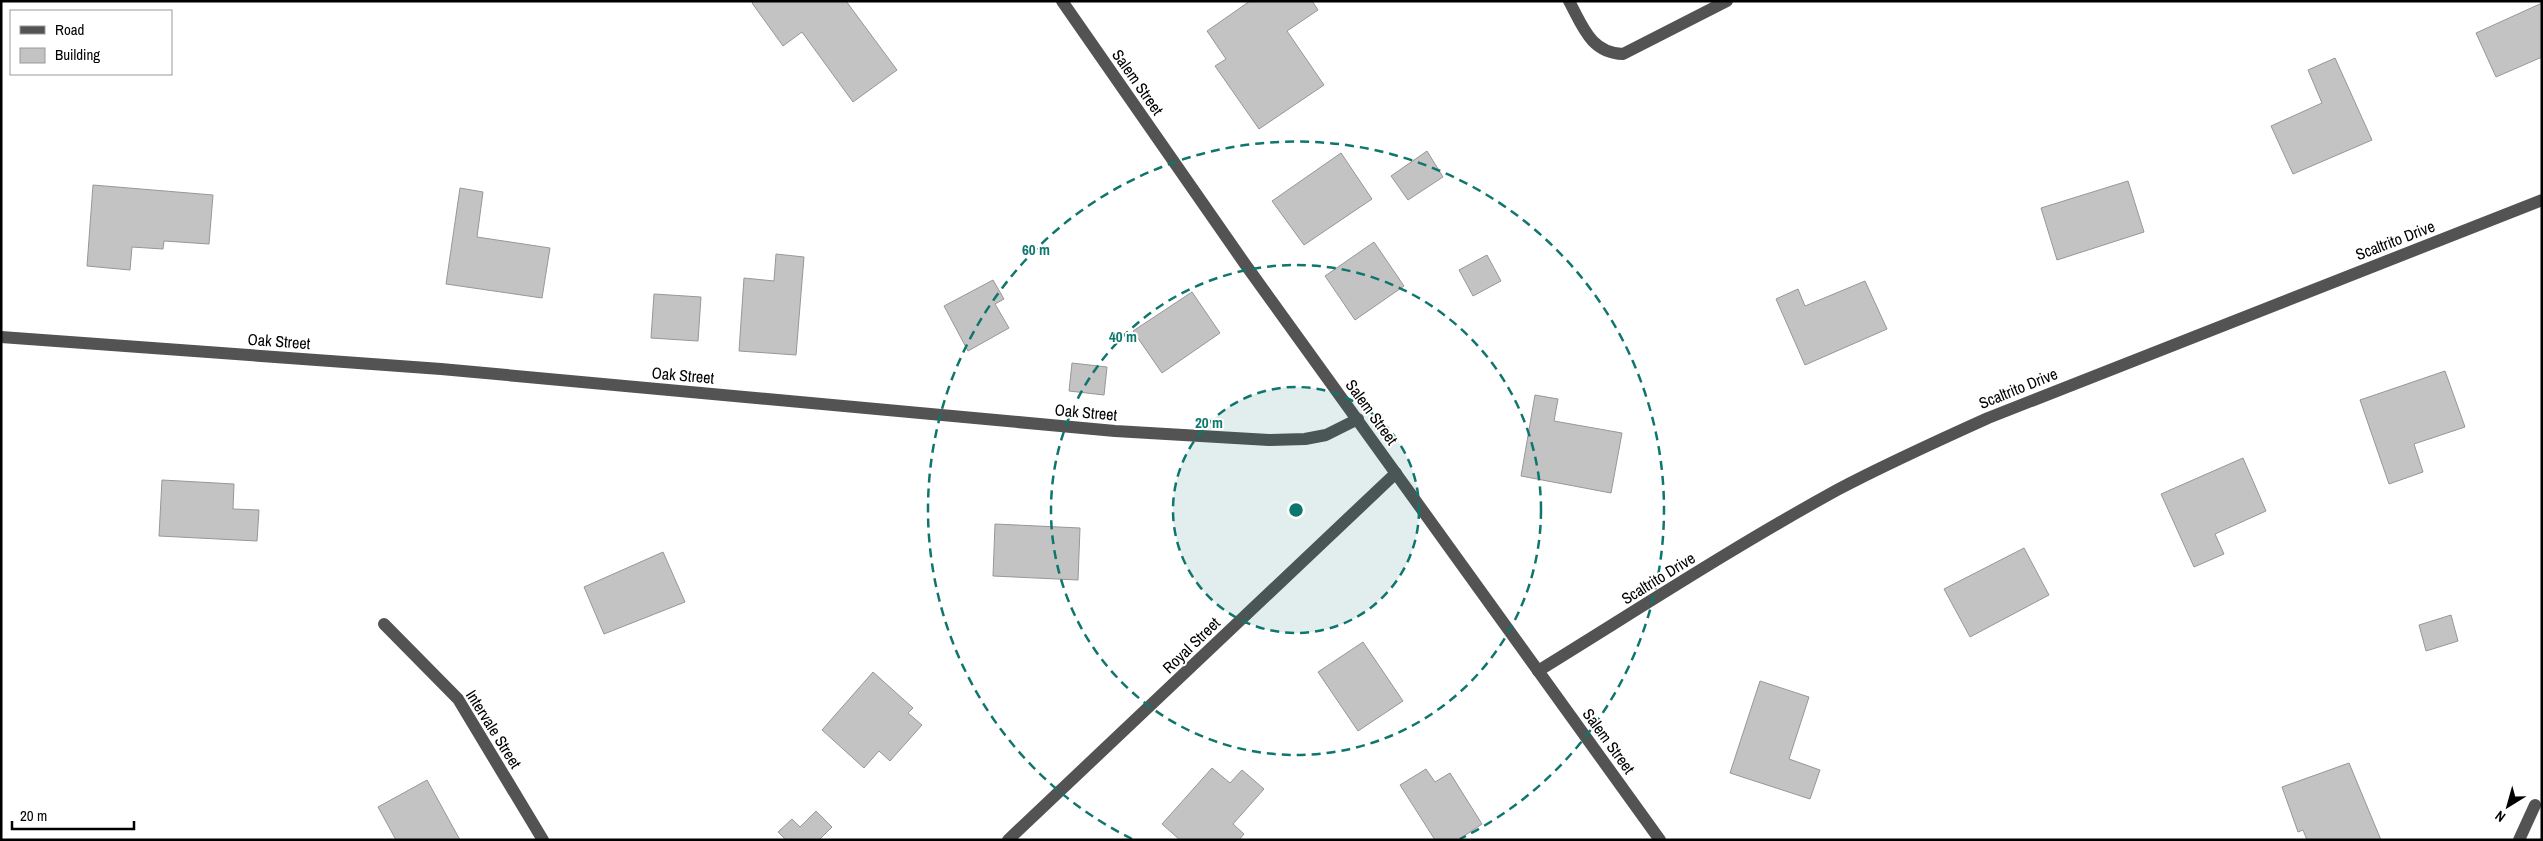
<svg xmlns="http://www.w3.org/2000/svg" width="2543" height="841" font-family="'Archivo Narrow',sans-serif">
	<style>
		.building { fill: #c3c3c3; stroke: #979797 }
		.lines { fill: none; stroke-linecap: round; stroke-linejoin: round }
		.minor { stroke: #535353; stroke-width: 12 }
		.ring { fill: none; stroke: #0f766e; stroke-width: 2.5; stroke-dasharray: 9 6 }
		.labels { text-anchor: middle; dominant-baseline: central; stroke-width: 4; stroke-linejoin: round; paint-order: stroke }
		.street-label { font-size: 16px; fill: #000; stroke: #fff }
		.centre { fill: #0f766e; stroke: #fff; stroke-width: 2.5 }
		.ring-label { font-size: 15px; text-anchor: middle; font-weight: bold; fill: #0f766e; stroke: #fff; stroke-width: 4; stroke-linejoin: round; paint-order: stroke }
	</style>
	<rect width="100%" height="100%" fill="#fff"/>
	<!-- building -->
	<g class="building">
		<polygon points="754,1 846,1 897,70 853,102 802,32 783,46 752,3"/>
		<polygon points="1250,1 1312,1 1318,10 1287,31 1324,85 1259,129 1215,66 1226,59 1207,31"/>
		<polygon points="2542,3 2542,57 2496,77 2476,33"/>
		<polygon points="2335,58 2372,140 2293,174 2271,126 2322,103 2308,70"/>
		<polygon points="1427,151 1443,177 1408,200 1391,176"/>
		<polygon points="1341,153 1372,199 1304,245 1272,201"/>
		<polygon points="2128,181 2144,232 2057,260 2041,208"/>
		<polygon points="93,185 213,195 209,244 164,241 163,249 132,247 130,270 87,266"/>
		<polygon points="460,188 483,192 477,237 550,248 542,298 446,284"/>
		<polygon points="1374,242 1404,286 1355,320 1325,276"/>
		<polygon points="776,254 804,257 796,355 739,351 744,278 774,281"/>
		<polygon points="1487,255 1501,281 1473,296 1459,270"/>
		<polygon points="993,280 1004,299 995,304 1009,328 968,351 944,306"/>
		<polygon points="1865,281 1887,329 1805,365 1776,299 1798,289 1805,306"/>
		<polygon points="1192,292 1220,333 1162,373 1133,331"/>
		<polygon points="654,294 701,297 698,341 651,338"/>
		<polygon points="1072,363 1107,367 1104,395 1069,391"/>
		<polygon points="2445,371 2465,427 2414,444 2423,472 2389,484 2360,400"/>
		<polygon points="1535,395 1558,399 1554,421 1622,433 1611,493 1521,476"/>
		<polygon points="2243,458 2266,511 2215,534 2224,554 2194,567 2161,494"/>
		<polygon points="162,480 234,484 233,509 259,510 257,541 159,536"/>
		<polygon points="995,524 1080,528 1078,580 993,576"/>
		<polygon points="2024,548 2049,595 1970,637 1944,589"/>
		<polygon points="663,552 685,602 604,634 584,587"/>
		<polygon points="2451,615 2458,641 2426,651 2419,625"/>
		<polygon points="1363,642 1403,701 1358,731 1318,672"/>
		<polygon points="873,672 913,708 908,713 922,725 890,761 879,751 864,768 822,730"/>
		<polygon points="1760,681 1809,697 1789,759 1820,770 1810,799 1730,773"/>
		<polygon points="2349,763 2381,840 2307,840 2303,830 2298,832 2282,787"/>
		<polygon points="1212,768 1230,783 1242,770 1264,789 1233,824 1244,834 1239,840 1180,840 1162,824"/>
		<polygon points="1426,769 1435,782 1450,773 1482,824 1458,840 1435,840 1400,785"/>
		<polygon points="427,780 460,840 396,840 378,807"/>
		<polygon points="816,811 832,827 819,840 786,840 778,832 792,819 800,827"/>
	</g>
	<g class="lines">
		<!-- minor -->
		<g class="minor">
			<polyline points="1062,1 1245,264 1660,840"/>
			<path d="M 1569,1 C 1583,27 1591,53 1623,54 L 1727,1"/>
			<polyline points="1,337 441,369 1115,431 1269,440 1305,439 1326,435 1358,419"/>
			<polyline points="384,624 458,699 543,840"/>
			<path d="M 1538,671 C 1637,610 1735,546 1837,490 C 1886,464 1937,441 1988,418 L 2542,200"/>
			<polyline points="1008,840 1396,473"/>
			<polyline points="2519,840 2535,805"/>
		</g>
	</g>
	<!-- distance rings -->
	<circle cx="1296" cy="510" r="123" fill="#0f766e" fill-opacity=".12"/>
	<g class="ring">
		<circle cx="1296" cy="510" r="123"/>
		<circle cx="1296" cy="510" r="245"/>
		<path d="M1132 839A368 368 0 1 1 1460 839"/>
	</g>
	<g class="labels">
		<!-- street labels -->
		<g class="street-label">
			<text transform="translate(1138 82) rotate(55)">Salem Street</text>
			<text transform="translate(2395 240) rotate(-21)">Scaltrito Drive</text>
			<text transform="translate(279 341) rotate(4)">Oak Street</text>
			<text transform="translate(683 375) rotate(5)">Oak Street</text>
			<text transform="translate(2018 388) rotate(-22)">Scaltrito Drive</text>
			<text transform="translate(1086 412) rotate(5)">Oak Street</text>
			<text transform="translate(1372 412) rotate(54)">Salem Street</text>
			<text transform="translate(1658 578) rotate(-32)">Scaltrito Drive</text>
			<text transform="translate(1191 645) rotate(-44)">Royal Street</text>
			<text transform="translate(494 729) rotate(58)">Intervale Street</text>
			<text transform="translate(1609 741) rotate(54)">Salem Street</text>
		</g>
	</g>
	<circle cx="1296" cy="510" r="8" class="centre"/>
	<g class="ring-label">
		<text x="1036" y="255">60 m</text>
		<text x="1123" y="342">40 m</text>
		<text x="1209" y="428">20 m</text>
	</g>
	<!-- border -->
	<rect width="2543" height="841" fill="none" stroke="#000000" stroke-width="5"/>
	<!-- legend -->
	<rect x="10" y="10" width="162" height="65" fill="#ffffff" stroke="#999999"/>
	<rect x="20" y="26" width="25" height="8" fill="#535353" stroke="#999999"/>
	<text x="55" y="35" font-size="15" fill="#000000">Road</text>
	<rect x="20" y="48" width="25" height="15" fill="#c3c3c3" stroke="#999999"/>
	<text x="55" y="60" font-size="15" fill="#000000">Building</text>
	<!-- north arrow -->
	<g transform="translate(2508 806) rotate(217)" stroke="#ffffff" stroke-width="4" paint-order="stroke">
	<path d="M0-4L9 19L0 12L-9 19Z" fill="#000000"/>
	<text y="-8" font-size="14" font-weight="bold" text-anchor="middle" fill="#000000">N</text>
	</g>
	<!-- scale -->
	<path d="M12 821v8h122v-8" fill="none" stroke="#000000" stroke-width="2.5"/>
	<text x="20" y="821" font-size="15" fill="#000000" stroke="#ffffff" stroke-width="4" paint-order="stroke">20 m</text>
</svg>
